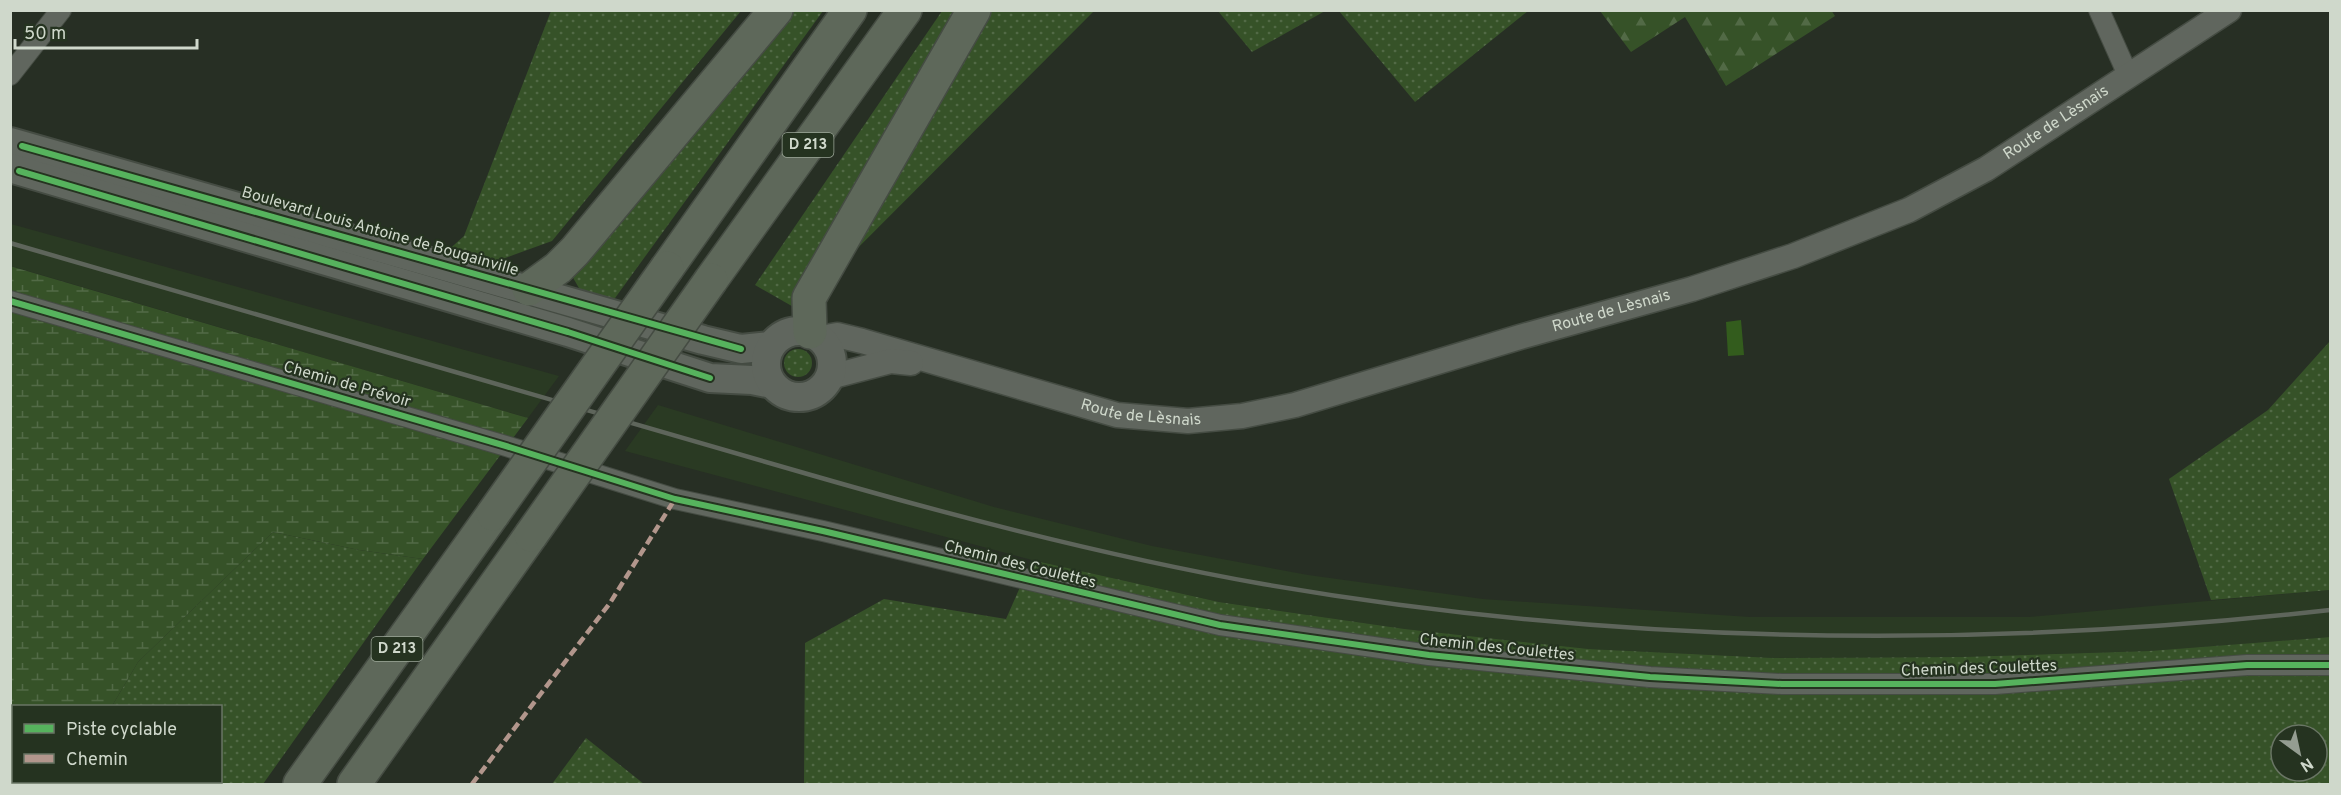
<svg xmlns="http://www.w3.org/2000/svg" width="2341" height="795" font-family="Overpass,sans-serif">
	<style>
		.built { fill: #2a3a23 }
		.grass { fill: url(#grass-dots); fill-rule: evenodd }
		.forest { fill: url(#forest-firs) }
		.wetland { fill: url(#wetland-marsh) }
		.water { fill: #335c1d }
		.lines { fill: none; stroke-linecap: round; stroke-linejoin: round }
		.minor-casing { stroke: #454c43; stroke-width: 22 }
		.tertiary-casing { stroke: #454c43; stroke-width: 27 }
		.secondary-casing { stroke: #454c43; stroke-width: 32 }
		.trunk-casing { stroke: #454c43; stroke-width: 36 }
		.minor { stroke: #60665e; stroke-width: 20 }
		.tertiary { stroke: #60665e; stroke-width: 24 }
		.secondary { stroke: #60665e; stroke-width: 28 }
		.trunk { stroke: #5e685a; stroke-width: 33 }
		.rail { stroke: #5e655b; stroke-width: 4.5 }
		.trunk-bridge-casing { stroke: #454c43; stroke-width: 36; stroke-linecap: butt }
		.trunk-bridge { stroke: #5e685a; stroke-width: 33 }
		.quiet { stroke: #b2968c; stroke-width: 4.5; stroke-dasharray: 9 4.5; stroke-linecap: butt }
		.cycleway-casing { stroke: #253320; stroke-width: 10 }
		.cycleway { stroke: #56b35d; stroke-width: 6 }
		.labels { text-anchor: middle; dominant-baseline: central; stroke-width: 4.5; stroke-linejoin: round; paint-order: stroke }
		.shield { fill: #253320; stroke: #9ca698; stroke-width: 1.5 }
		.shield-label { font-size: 15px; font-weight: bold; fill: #cfd8cb }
		.street-label { font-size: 16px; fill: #cfd8cb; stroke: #253320 }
	</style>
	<defs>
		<pattern id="grass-dots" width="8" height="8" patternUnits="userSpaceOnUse" patternTransform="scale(1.5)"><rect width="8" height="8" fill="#365228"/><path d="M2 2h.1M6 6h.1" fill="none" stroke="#526a46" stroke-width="1.8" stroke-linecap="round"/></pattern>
		<pattern id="forest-firs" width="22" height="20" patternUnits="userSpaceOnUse" patternTransform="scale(1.5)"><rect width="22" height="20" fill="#365228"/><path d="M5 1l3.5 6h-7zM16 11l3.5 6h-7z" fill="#526a46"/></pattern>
		<pattern id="wetland-marsh" width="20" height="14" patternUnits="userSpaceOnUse" patternTransform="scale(1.5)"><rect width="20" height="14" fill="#365228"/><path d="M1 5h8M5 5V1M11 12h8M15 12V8" fill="none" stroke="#526a46"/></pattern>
	</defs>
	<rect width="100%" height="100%" fill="#272f24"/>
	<!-- built -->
	<g class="built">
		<polygon points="11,224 559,376 528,418 11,266"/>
		<polygon points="658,405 994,507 1152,546 1308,575 1483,599 1750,617 2029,617 2330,590 2330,637 2149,651 1961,657 1774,658 1589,649 1405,629 1219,602 1032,560 625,451"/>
	</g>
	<!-- grass -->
	<g class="grass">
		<polygon points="551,11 741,11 552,241 494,262 445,253 464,236"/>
		<polygon points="792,11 823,11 610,305 583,295 572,276"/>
		<polygon points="942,11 1094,11 797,309 755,285"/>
		<polygon points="1218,11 1325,11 1252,52"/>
		<polygon points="1339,11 1528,11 1415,102"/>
		<polygon points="2330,341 2330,590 2211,600 2169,479 2268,410"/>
		<circle cx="798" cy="363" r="14"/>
		<polygon points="273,532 359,550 423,559 263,784 65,784 67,782 220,782 220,706 112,706 138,662"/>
		<path d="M 1032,560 L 1219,602 L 1405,629 L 1589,649 L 1774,658 L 1961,657 L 2149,651 L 2330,637 L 2330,784 L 804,784 L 805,643 L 884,599 L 1006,619 ZM 2281,735 L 2317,735 L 2317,771 L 2281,771 Z"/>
		<polygon points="586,738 644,784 552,784"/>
	</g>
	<!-- forest -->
	<polygon class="forest" points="1831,10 1835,16 1726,86 1685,17 1631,52 1600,11"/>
	<!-- wetland -->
	<polygon class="wetland" points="10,266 528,418 423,559 359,550 273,532 138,662 112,706 14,706 14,782 67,782 65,784 11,784"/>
	<!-- water -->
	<polygon class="water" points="1741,320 1744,355 1728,356 1726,322"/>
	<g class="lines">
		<defs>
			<g id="minor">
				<polyline points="2099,10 2128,75"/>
				<polyline points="10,75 61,10"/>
				<polyline points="10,301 506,446 675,499 823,531 1220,625 1429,655 1650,677 1782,684 1995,684 2247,665 2330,665"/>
			</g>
			<g id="tertiary">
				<path id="s1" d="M 820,338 L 837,335 L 862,341 L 1117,415 L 1188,421 L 1242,416 L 1295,405 L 1520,337 L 1692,289 L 1793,256 L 1909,210 L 1986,169 L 2229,10"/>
				<polyline points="830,377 891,361 911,363"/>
			</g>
			<g id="secondary">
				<polyline points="10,142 703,340 741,349 770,346"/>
				<polyline points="10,168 568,332 710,378 752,380 772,384"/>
				<circle cx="799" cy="364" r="33"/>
			</g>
			<g id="trunk">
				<polyline points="667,268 850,10"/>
				<polyline points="711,280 905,10"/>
				<polyline points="529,289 558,268 575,251 776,10"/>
				<polyline points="810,332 809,298 974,10"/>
				<polyline points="300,784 493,514"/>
				<polyline points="354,784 531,535"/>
			</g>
		</defs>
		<!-- minor casing -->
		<use href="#minor" class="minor-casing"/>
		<!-- tertiary casing -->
		<use href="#tertiary" class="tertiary-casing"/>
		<!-- secondary casing -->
		<use href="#secondary" class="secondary-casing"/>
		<!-- trunk casing -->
		<use href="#trunk" class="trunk-casing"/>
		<!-- minor -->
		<use href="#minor" class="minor"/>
		<!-- tertiary -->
		<use href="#tertiary" class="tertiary"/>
		<!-- secondary -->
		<use href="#secondary" class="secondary"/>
		<!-- trunk -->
		<use href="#trunk" class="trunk"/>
		<!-- rail -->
		<path class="rail" d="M 10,243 C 278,319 544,400 811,475 C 960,518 1110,557 1263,584 C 1616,645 1974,650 2330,610"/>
		<defs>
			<g id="trunk-bridge">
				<polyline points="493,514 667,268"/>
				<polyline points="531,535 711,280"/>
			</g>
		</defs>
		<!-- trunk-bridge casing -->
		<use href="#trunk-bridge" class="trunk-bridge-casing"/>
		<!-- trunk-bridge -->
		<use href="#trunk-bridge" class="trunk-bridge"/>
		<!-- quiet -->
		<polyline class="quiet" points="472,784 610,603 675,499"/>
		<defs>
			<g id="cycleway">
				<polyline points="22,146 741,349"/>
				<polyline points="19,171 568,332 710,378"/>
				<polyline points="10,301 506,446 675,499 823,531 1220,625 1429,655 1650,677 1782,684 1995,684 2247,665 2330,665"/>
			</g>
		</defs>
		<!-- cycleway casing -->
		<use href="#cycleway" class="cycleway-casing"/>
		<!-- cycleway -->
		<use href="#cycleway" class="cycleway"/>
	</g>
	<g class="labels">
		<!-- shield labels -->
		<g class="shield">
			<rect x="782.5" y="133" width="51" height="24" rx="4.5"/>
			<rect x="371.5" y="637" width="51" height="24" rx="4.5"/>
		</g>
		<g class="shield-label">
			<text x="808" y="145">D 213</text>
			<text x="397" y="649">D 213</text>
		</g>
		<!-- street labels -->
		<g class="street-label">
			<text stroke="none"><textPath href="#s1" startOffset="1304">Route de Lèsnais</textPath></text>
			<text transform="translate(380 232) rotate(16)">Boulevard Louis Antoine de Bougainville</text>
			<text stroke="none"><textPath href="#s1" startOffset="818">Route de Lèsnais</textPath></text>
			<text transform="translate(347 385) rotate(16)">Chemin de Prévoir</text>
			<text stroke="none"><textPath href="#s1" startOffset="332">Route de Lèsnais</textPath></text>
			<text transform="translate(1020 565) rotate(14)">Chemin des Coulettes</text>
			<text transform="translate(1497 648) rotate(6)">Chemin des Coulettes</text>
			<text transform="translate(1979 669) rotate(-2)">Chemin des Coulettes</text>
		</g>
	</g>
	<!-- border -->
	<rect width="2341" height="795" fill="none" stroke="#cfd8cb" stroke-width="24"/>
	<!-- legend -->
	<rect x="12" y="705" width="210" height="78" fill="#253320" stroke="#697564" stroke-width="1.5"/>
	<rect x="24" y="724" width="30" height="9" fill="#56b35d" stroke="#697564" stroke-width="1.5"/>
	<text x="66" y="735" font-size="18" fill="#cfd8cb">Piste cyclable</text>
	<rect x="24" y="754" width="30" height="9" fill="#b2968c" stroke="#697564" stroke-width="1.5"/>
	<text x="66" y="765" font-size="18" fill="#cfd8cb">Chemin</text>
	<!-- north arrow -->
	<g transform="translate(2299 753) rotate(147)"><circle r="28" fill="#253320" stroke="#697564" stroke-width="1.5"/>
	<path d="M0-4.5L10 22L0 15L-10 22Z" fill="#949d91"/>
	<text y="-9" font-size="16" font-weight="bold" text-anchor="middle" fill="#cfd8cb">N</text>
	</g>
	<!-- scale -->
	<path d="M15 39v9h182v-9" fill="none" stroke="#cfd8cb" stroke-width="3"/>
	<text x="24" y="39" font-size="18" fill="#cfd8cb" stroke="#253320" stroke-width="4.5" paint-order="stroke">50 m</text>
</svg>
